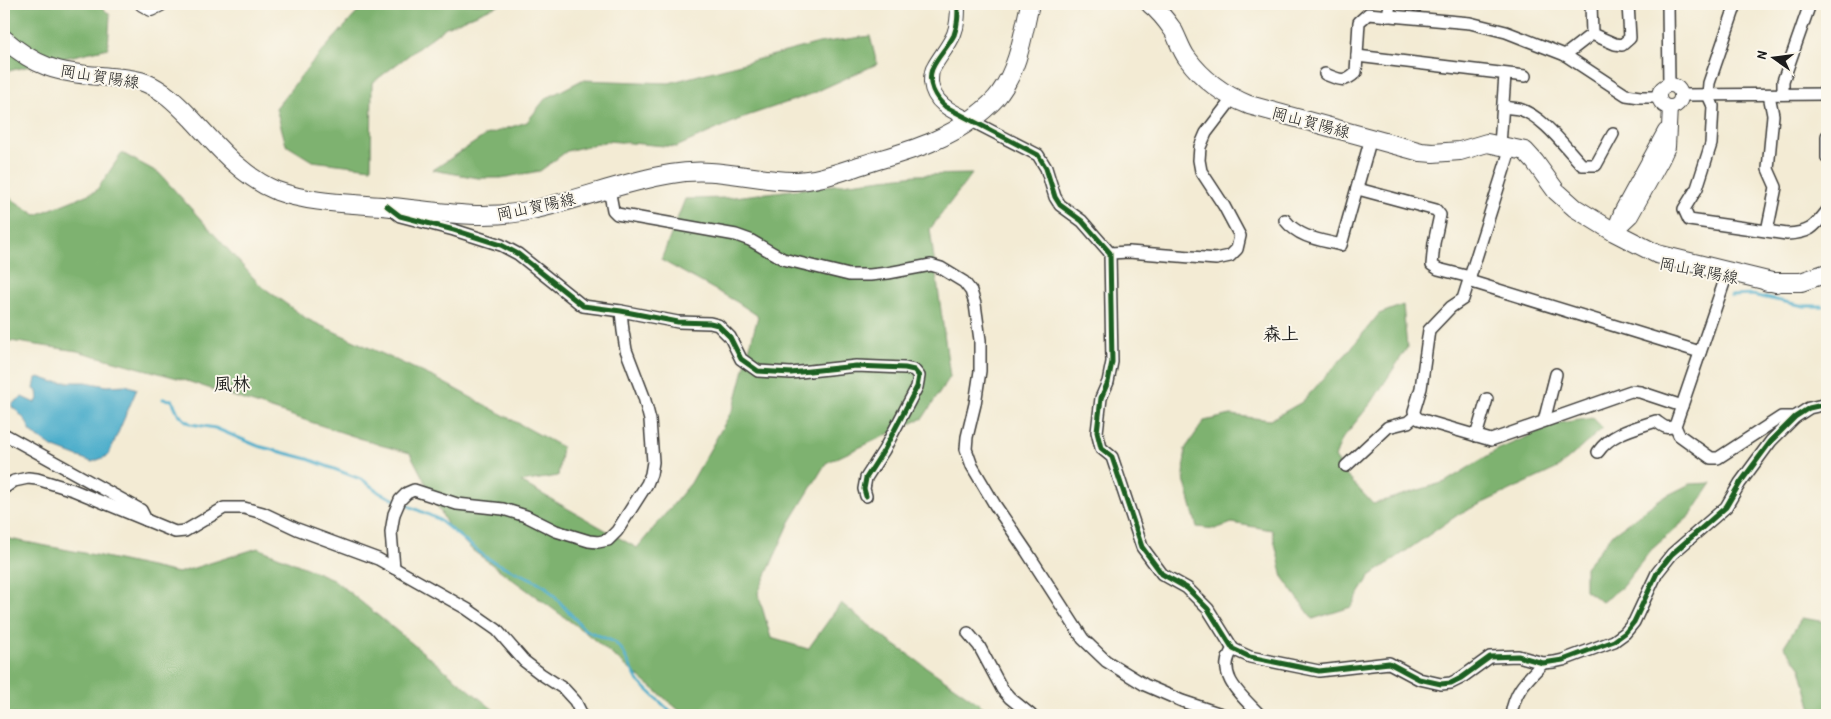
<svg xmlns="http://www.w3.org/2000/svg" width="1831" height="719" font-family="'Patrick Hand','Klee One',sans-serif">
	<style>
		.forest { fill: #7eb26f; stroke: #4d6746 }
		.water { fill: #4cadcb; stroke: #346474 }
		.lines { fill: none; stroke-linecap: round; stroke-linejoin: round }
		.stream { stroke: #4cadcb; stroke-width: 3 }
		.minor-casing { stroke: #3c3b38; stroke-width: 14 }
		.tertiary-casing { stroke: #3c3b38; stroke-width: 16 }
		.primary-casing { stroke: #3c3b38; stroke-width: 20 }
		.minor { stroke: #fff; stroke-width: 11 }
		.tertiary { stroke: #fff; stroke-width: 14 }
		.primary { stroke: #fff; stroke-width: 18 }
		.cycleway-casing { stroke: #fbf7ec; stroke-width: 8 }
		.cycleway { stroke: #1b5e20; stroke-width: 5 }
		.labels { text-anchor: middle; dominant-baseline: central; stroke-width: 4; stroke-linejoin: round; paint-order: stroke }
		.street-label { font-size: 16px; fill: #1c1c1c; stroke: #fbf7ec }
		.neighbourhood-label { font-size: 18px; font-weight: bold; fill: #1c1c1c; stroke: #fbf7ec }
	</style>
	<rect width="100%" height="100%" fill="#fbf7ec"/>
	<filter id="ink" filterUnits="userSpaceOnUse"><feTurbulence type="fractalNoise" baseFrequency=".02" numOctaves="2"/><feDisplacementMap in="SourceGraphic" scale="10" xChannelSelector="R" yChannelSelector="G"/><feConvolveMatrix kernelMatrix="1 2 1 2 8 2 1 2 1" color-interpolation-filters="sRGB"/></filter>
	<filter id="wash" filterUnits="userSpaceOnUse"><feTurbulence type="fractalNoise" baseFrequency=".0096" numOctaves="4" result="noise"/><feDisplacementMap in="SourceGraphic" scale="20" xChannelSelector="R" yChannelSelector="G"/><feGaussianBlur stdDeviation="1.12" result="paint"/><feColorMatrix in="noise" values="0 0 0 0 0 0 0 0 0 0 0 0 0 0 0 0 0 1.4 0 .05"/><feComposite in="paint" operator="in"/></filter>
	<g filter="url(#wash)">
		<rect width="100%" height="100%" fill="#f3ebd4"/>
		<!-- forest -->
		<g class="forest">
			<polygon points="4,4 99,4 110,15 108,48 4,72"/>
			<polygon points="365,4 501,4 446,27 372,83 371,168 312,161 286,145 276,108 308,67"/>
			<polygon points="870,36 877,64 809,95 747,116 676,147 608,141 567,151 540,171 501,178 478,178 433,170 486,135 527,122 545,99 582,80 669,83 819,43"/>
			<polygon points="122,153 159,173 260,285 307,319 437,379 562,447 558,476 521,482 637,548 691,483 734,407 758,316 737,302 661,260 685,199 726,198 916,175 972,174 930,229 950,377 923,418 826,463 790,522 758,593 771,638 808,649 841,603 889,641 995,715 685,715 586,633 472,550 448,526 410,453 380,445 181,379 77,351 4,340 4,194 36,215 96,191"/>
			<polygon points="1403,305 1407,348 1372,402 1342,439 1335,457 1347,476 1373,504 1445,482 1497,450 1559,423 1593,418 1603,428 1558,468 1459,514 1370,576 1351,607 1313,619 1283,578 1272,530 1232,523 1215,529 1197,527 1184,479 1185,449 1204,421 1231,415 1270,420 1302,402 1347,353 1379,314"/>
			<polygon points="1712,483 1691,515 1651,550 1622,587 1602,602 1585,590 1585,567 1614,533 1660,499 1690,484"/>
			<polygon points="4,538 100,556 178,573 258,548 333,579 500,715 4,715"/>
			<polygon points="1802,618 1827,622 1827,715 1773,715 1812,710 1801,668 1784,646"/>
		</g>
		<!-- water -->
		<polygon class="water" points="39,377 54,382 86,382 107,386 126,385 137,389 108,456 92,462 52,447 31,432 26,421 18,412 12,407 12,404 22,397 35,403 38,399 37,391 34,389 36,378"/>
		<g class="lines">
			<!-- stream -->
			<g class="stream">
				<polyline points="1731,296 1752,295 1804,306 1822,306"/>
				<polyline points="163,399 172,400 178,413 185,420 191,424 215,428 258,446 308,459 363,480 380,493 396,500"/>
				<polyline points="402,503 438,519 484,556 494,562 534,580 546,587 585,630 614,642 622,650 638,681 674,715"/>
			</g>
		</g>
	</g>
	<g filter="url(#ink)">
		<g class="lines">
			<defs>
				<g id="minor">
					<polyline points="1591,4 1592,34"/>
					<polyline points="1668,4 1669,85"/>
					<path d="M 1736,4 L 1709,83 L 1708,95 L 1713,106 L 1711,144 L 1697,188 L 1684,209 L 1689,220 L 1787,234 C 1809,233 1814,228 1827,211"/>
					<polyline points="1388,16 1390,4"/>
					<polyline points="1592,34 1615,44 1622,45 1630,38 1628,4"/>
					<polyline points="1565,55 1592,34"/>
					<polyline points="1357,56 1525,76"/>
					<path d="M 1325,74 C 1338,79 1344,84 1356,72 L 1359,22 L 1368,14 L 1470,23 L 1506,32 L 1565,55 L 1626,95 L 1640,97 L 1658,97"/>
					<polyline points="1783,94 1783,81 1810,4"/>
					<polyline points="1681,95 1827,94"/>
					<path d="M 1503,107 C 1508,108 1514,108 1519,109 C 1543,116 1565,147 1582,165 L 1596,165 L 1613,134"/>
					<polyline points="970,120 1038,155 1046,168 1055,197 1060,205 1082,221 1110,253 1112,362 1108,382 1101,398 1097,432 1101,448 1112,457 1142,547 1162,574 1187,588 1208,609 1233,649 1239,652 1250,657 1319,671 1389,663 1419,679 1441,684 1451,683 1461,678 1490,657 1518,656 1543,663 1554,662 1563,660 1614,641 1625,633 1634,622 1657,573 1672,554 1726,507 1740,483 1771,441 1795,417 1809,408 1827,404"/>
					<polyline points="1827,136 1827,158"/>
					<polyline points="1500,145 1505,75"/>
					<polyline points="1511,147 1463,299 1451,307 1429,330 1421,388 1414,411 1415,416 1419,419 1491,440 1631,391 1640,392 1682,406"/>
					<polyline points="609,189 613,210 617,214 736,235 750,240 783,259 849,275 870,275 888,273 931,265 941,268 964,282 971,291 975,304 980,340 980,371 975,404 967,437 966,449 972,466 995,505 1027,552 1083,639 1106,661 1145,685 1182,701 1224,715"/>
					<polyline points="1358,189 1436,210 1440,215 1434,243 1432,265 1438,269 1470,277"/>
					<polyline points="388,207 400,216 454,230 501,245 518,254 583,306 621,311 678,322 710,323 718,325 730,337 741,359 758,371 791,373 856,366 905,368 914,370 919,376 917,387 884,450 866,478 864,489 866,496"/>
					<path d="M 1285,220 C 1299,238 1321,240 1341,245 L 1371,138"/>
					<polyline points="1767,231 1776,187 1768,169 1773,115 1769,95"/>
					<polyline points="1110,253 1129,252 1216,259 1230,256 1237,249 1240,236 1224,206 1201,171 1199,160 1200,147 1206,133 1232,99"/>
					<polyline points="1728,271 1675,426 1679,435 1711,458 1718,458 1781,417 1795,417"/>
					<polyline points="1469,281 1700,352"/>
					<polyline points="1544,421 1556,374"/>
					<polyline points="4,434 141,510 146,520"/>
					<polyline points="1476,436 1487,399"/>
					<path d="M 1598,452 C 1611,433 1635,428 1656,421 C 1663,426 1666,430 1675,426"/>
					<polyline points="1346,466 1388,427 1408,422 1415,416"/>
					<polyline points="4,488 14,481 28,478 37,479 73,490 175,532 185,531 224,508 244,508 263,513 297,529 378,559 467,609 497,630 524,661 541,674 564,689 575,701 582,715"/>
					<polyline points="394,568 391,532 394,514 400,500 407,493 414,490 457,504 503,509 526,516 556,531 589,541 598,542 608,540 617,531 647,484 651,474 653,462 650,420 644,397 626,350 623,331 621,311"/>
					<polyline points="968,633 979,646 1002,689 1010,698 1031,715"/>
					<path d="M 1233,649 C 1214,675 1243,697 1260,715"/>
					<path d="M 1511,715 C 1515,690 1526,681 1543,663"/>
				</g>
				<g id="tertiary">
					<polyline points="142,4 151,9 161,4"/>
					<path d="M 958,4 C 958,14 958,24 954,34 C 949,46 940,56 934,67 C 931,71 931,77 931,82 C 933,104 953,112 970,120"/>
					<circle cx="1670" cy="96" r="11"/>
					<polyline points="1615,228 1622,210 1665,131"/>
					<polyline points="1614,232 1631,216 1662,160 1668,147 1670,107"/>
				</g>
				<g id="primary">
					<path d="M 1150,4 C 1159,11 1166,20 1173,30 C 1178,39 1181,50 1187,58 C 1203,80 1224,95 1249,105 L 1421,152 L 1433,153 L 1460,151 L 1487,143 L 1525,151 L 1535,162 L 1556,191 L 1575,208 L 1614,232 L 1657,254 L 1776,283"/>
					<path d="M 4,39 C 36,67 58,73 100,76 C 116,78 132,77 146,83 C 165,91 178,105 192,119 C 217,146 242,177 277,191 C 310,203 347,203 382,206 C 431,210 472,220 522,212 C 572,203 620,182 671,174 C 716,166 750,180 793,181 C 817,181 840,172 862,165 C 903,152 940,144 975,117 C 984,110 994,102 1000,93 C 1019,67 1023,33 1030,4"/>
					<polyline points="1767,282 1801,282 1827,273"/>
				</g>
			</defs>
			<!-- minor casing -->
			<use href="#minor" class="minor-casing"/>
			<!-- tertiary casing -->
			<use href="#tertiary" class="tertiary-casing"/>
			<!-- primary casing -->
			<use href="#primary" class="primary-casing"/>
			<!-- minor -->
			<use href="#minor" class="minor"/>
			<!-- tertiary -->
			<use href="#tertiary" class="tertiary"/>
			<!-- primary -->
			<use href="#primary" class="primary"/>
			<defs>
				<g id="cycleway">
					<path d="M 958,4 C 958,15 958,25 954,35 C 948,47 937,57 932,69 C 927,83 935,98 946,107 L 1038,155 L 1046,168 L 1055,197 L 1060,205 L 1082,221 L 1110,253 L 1112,362 L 1108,382 L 1101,398 L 1097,432 L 1101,448 L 1112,457 L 1142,547 L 1162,574 L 1187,588 L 1208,609 L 1233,649 L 1250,657 L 1319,671 L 1389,663 L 1419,679 L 1441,684 L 1451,683 L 1461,678 L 1490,657 L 1518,656 L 1543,663 L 1563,660 L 1614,641 L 1625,633 L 1634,622 L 1657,573 L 1672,554 L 1726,507 L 1740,483 L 1771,441 L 1795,417 L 1809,408 L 1827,404"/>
					<polyline points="387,206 400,216 454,230 501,245 518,254 583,306 621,311 678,322 710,323 718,325 730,337 741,359 758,371 791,373 856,366 905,368 914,370 919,376 917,387 884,450 866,478 864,489 866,496"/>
				</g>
			</defs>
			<!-- cycleway casing -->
			<use href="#cycleway" class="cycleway-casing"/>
			<!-- cycleway -->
			<use href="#cycleway" class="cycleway"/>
		</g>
	</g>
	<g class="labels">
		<!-- street labels -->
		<g class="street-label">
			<text transform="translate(100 76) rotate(9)">岡山賀陽線</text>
			<text transform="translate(1311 122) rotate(15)">岡山賀陽線</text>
			<text transform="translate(536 206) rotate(-12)">岡山賀陽線</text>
			<text transform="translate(1699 270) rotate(11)">岡山賀陽線</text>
		</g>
		<!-- neighbourhood labels -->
		<g class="neighbourhood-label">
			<text x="1281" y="333">森上</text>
			<text x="232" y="383">風林</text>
		</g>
	</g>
	<!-- margin -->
	<rect width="1831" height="719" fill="none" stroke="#fbf7ec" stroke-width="20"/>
	<!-- north arrow -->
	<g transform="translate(1774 58) rotate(284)" stroke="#fbf7ec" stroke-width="4" paint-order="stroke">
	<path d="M0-4L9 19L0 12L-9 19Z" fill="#1c1c1c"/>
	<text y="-8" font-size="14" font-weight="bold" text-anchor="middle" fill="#1c1c1c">N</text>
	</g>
</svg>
